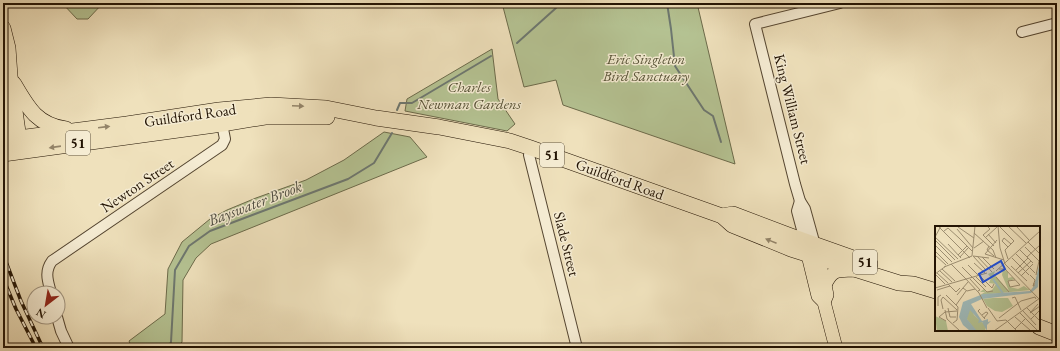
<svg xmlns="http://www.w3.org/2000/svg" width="1060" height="351" font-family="'EB Garamond',serif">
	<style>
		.green { fill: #b5c393; stroke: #6c6b4b }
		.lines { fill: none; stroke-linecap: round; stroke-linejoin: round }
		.stream { stroke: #6d7871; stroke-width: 2 }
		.minor-casing { stroke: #554631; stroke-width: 12 }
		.major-casing { stroke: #221303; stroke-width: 14 }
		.highway-casing { stroke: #221303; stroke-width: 16 }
		.minor { stroke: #f5ecd3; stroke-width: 10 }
		.major { stroke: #efe1bc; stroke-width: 13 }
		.highway { stroke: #efe1bc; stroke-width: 15 }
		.rail-casing { stroke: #221303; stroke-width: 3.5 }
		.rail { stroke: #f5ecd3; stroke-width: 2; stroke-dasharray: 6; stroke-linecap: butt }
		.oneway { fill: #938469 }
		.labels { text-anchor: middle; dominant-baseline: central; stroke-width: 3; stroke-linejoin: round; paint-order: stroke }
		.shield { fill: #f5ecd3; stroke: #615441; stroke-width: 1 }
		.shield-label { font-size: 14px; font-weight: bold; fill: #221303 }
		.park-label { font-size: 15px; font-style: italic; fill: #555135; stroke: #f5ecd3 }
		.street-label { font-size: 15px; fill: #221303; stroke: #f5ecd3 }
		.water-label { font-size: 16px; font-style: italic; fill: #4e4e43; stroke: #f5ecd3 }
		.inset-river { fill: none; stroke: #9fbbbb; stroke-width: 2 }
		.inset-road { fill: none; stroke: #9d8f72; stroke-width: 1 }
		.view { fill: #1d4ed8; fill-opacity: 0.15; stroke: #1d4ed8; stroke-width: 2 }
		.inset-edge { fill: none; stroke: #221303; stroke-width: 2 }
	</style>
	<rect width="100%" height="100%" fill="#efe1bc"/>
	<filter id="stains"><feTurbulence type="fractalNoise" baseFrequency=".005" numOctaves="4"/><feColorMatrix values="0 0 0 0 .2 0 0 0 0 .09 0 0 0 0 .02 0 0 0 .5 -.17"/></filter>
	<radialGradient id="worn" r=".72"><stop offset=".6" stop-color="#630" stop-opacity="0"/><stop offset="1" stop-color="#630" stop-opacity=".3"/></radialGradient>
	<!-- green -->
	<g class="green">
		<polygon points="62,3 103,3 88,19 77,19"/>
		<polygon points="502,3 697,3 735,164 563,105 556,80 524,87"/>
		<polygon points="492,49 498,99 515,124 507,131 405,111 407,99"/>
		<polygon points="384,132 410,137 427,157 211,244 196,258 183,280 182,342 178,348 132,348 129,341 165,314 168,269 182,242 210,219 227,210 256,198 306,180 344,160"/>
	</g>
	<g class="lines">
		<!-- stream -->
		<g class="stream">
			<polyline points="667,3 671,29 675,66 704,110 713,116 721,142"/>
			<polyline points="517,43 556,8 560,3"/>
			<polyline points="397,110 400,103 412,103 491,56"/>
			<polyline points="168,348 171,342 175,270 189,246 210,231 348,179 374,163 392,133"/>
		</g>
		<defs>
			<g id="minor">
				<polyline points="1022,32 1057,23"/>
				<polyline points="531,148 529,155 577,348"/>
				<polyline points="800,201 797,211 805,241"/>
				<polyline points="815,245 805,209 800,201 795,184 755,24 840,3"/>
				<path d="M 51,293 C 48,281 44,272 52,261 L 222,145 L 225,139 L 221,119"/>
				<polyline points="57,317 61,331 69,348"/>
			</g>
			<g id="major">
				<polyline points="806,247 818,296 824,302 836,348"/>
				<polyline points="816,250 825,285 827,295 824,302"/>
				<path d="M 825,285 C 833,268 838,271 855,270"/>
			</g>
			<g id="highway">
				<polyline points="3,28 8,48 10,76 20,146"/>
				<path d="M 14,84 C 28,108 37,125 66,129"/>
				<polyline points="3,103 9,150"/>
				<polyline points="3,140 127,124 219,110 271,105 326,108 376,118 439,127 510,141 531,148 722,216 732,225 791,249 899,283 913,284 936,291"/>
				<polyline points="3,154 222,124 265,117 327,117"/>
				<polyline points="722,216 733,214 791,236 870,264"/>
				<polyline points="1039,327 1057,334"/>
			</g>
		</defs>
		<!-- minor casing -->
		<use href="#minor" class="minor-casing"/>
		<!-- major casing -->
		<use href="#major" class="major-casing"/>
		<!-- highway casing -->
		<use href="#highway" class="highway-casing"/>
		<!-- minor -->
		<use href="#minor" class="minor"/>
		<!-- major -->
		<use href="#major" class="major"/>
		<!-- highway -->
		<use href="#highway" class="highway"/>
		<defs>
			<g id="rail">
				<polyline points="3,254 21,301 43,348"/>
				<polyline points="3,278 16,309 36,348"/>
			</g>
		</defs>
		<!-- rail casing -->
		<use href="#rail" class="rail-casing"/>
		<!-- rail -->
		<use href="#rail" class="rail"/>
	</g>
	<!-- one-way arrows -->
	<defs><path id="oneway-solid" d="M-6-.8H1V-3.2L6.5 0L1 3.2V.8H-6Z"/></defs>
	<g class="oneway">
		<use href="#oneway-solid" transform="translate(298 106) rotate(3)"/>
		<use href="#oneway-solid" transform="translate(104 127) rotate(-7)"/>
		<use href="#oneway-solid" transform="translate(55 147) rotate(172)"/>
		<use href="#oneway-solid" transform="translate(771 241) rotate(-158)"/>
	</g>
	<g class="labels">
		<!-- shield labels -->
		<g class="shield">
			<rect x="66" y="131" width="24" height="24" rx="3"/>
			<rect x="540" y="143" width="24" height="24" rx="3"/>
			<rect x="853" y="250" width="24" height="24" rx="3"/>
		</g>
		<g class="shield-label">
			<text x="78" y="143">51</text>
			<text x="552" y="155">51</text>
			<text x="865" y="262">51</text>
		</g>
		<!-- park labels -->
		<g class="park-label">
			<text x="646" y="58">Eric Singleton<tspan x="646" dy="17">Bird Sanctuary</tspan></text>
			<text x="469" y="86">Charles<tspan x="469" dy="17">Newman Gardens</tspan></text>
		</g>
		<!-- street labels -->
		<g class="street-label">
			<text transform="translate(793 109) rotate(76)">King William Street</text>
			<text transform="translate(190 115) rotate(-8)">Guildford Road</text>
			<text transform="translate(620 179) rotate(20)">Guildford Road</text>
			<text transform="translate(137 185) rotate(-34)">Newton Street</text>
			<text transform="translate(567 244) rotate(76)">Slade Street</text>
		</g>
		<!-- water labels -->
		<g class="water-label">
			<text transform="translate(255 203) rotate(-21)">Bayswater Brook</text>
		</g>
	</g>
	<!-- overview -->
	<g transform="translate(935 226)">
		<rect width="105" height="105" fill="#efe1bc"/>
		<path d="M 68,43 L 73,46 L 73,52 L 77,51 L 80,53 L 73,55 L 75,61 L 83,63 L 89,60 L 95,64 L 45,69 L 50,66 L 45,66 L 49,63 L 51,66 L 57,64 L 61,58 L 54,57 L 56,52 L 53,48 L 60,45 L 59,48 L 74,65 L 67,49 ZM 58,72 L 73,72 L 78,80 L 67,86 L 60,85 L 52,80 L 48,73 ZM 35,79 L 39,89 L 51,100 L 50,105 L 41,105 L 31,92 L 30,96 L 28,94 L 30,82 ZM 0,90 L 11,95 L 13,105 L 2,105 Z" fill="#b5c393"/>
		<path d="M 105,36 L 103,61 L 96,67 L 47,73 L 36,78 L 47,95 L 53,93 L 53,96 L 56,95 L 52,99 L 52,105 L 47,96 L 43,97 L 44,94 L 35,84 L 32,93 L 42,105 L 35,105 L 28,99 L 24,91 L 28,76 L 48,68 L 95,65 L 99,60 Z" fill="#9fbbbb"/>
		<path class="inset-river" d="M 58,53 L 69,69"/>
		<path class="inset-road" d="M 3,0 L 35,32M 52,0 L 55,3 L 48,9 L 59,20M 63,0 L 65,22 L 70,38 L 105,74M 73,0 L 91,17M 23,1 L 39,12M 65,1 L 79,15 L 70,24 L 73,33M 82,1 L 94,14M 22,3 L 38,22M 9,5 L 13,2 L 24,12M 39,7 L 58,24 L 61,32M 53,8 L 61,17M 0,11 L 23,33M 0,11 L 6,0M 24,12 L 37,25M 50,12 L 62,1M 0,14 L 20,34M 93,16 L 104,27M 13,18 L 26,32M 0,19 L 17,36M 54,20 L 52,24 L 59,30M 73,21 L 67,15 L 69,12 L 76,18M 90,21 L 104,35 L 101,49M 39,22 L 49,15M 85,24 L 98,37M 0,25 L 13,38M 50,28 L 69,34M 50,28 L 62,14M 81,28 L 100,47M 0,29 L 11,39M 23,29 L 32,20M 38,30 L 54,32M 38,30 L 50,43M 42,30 L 57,46M 25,31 L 33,22M 47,31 L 59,43M 92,31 L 105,19M 77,32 L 94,49M 39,37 L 50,47M 16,38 L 31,53M 33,39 L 43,49M 76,40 L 92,55M 9,41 L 37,30 L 40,0M 27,41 L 52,66 L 58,65M 7,43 L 20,55M 64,43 L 70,43 L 85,59M 81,44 L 93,32M 5,45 L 17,56M 61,45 L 105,5M 2,47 L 13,57M 83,47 L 96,35M 0,48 L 10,58M 0,48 L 11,40M 44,49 L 57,62 L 59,58M 95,49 L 100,54 L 99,57 L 99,60 L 98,60 L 99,57M 86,50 L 98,38M 41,51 L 51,61M 61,51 L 74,66M 30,52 L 44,67 L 52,82M 35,53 L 45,64 L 43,65M 80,54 L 73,55 L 75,61 L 85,59M 13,58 L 21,66 L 25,62M 0,62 L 52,47M 28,62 L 32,65 L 40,63M 2,64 L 15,60M 11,69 L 23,81 L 22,94 L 18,97M 22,69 L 33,56M 8,71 L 22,84M 77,72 L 80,71 L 86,84M 103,78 L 95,87 L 105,80M 21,79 L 31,65M 3,80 L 3,71 L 6,69M 13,82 L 15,91 L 21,91M 53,82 L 62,95M 92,82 L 105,95M 8,83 L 6,74 L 8,71M 45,83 L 43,85 L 50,93M 10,84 L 12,93 L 25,105M 88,85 L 101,99M 85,87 L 103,105M 47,89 L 51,86 L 53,87 L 49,92M 80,91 L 95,104M 64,92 L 86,75 L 100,71 L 101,73M 96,93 L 105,84M 11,95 L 4,91 L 10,86 L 22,85M 62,95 L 71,94 L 82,105M 80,103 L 91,92M 59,105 L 105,72"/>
		<path class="view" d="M 66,35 L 70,43 L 48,56 L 44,48 Z"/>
		<rect width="105" height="105" class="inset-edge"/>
	</g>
	<!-- margin -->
	<rect width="1060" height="351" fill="none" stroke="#efe1bc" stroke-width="16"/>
	<rect x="4" y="4" width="1052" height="343" fill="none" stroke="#221303" stroke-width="2"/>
	<rect x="8" y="8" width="1044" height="335" fill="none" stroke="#221303"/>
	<!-- north arrow -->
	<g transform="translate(46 305) rotate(211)"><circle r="19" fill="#f5ecd3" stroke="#a19580"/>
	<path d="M0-3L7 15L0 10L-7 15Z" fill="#8f2418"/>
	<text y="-6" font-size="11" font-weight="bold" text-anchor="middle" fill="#221303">N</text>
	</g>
	<rect width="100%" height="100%" filter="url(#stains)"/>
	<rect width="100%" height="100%" fill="url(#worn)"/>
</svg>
